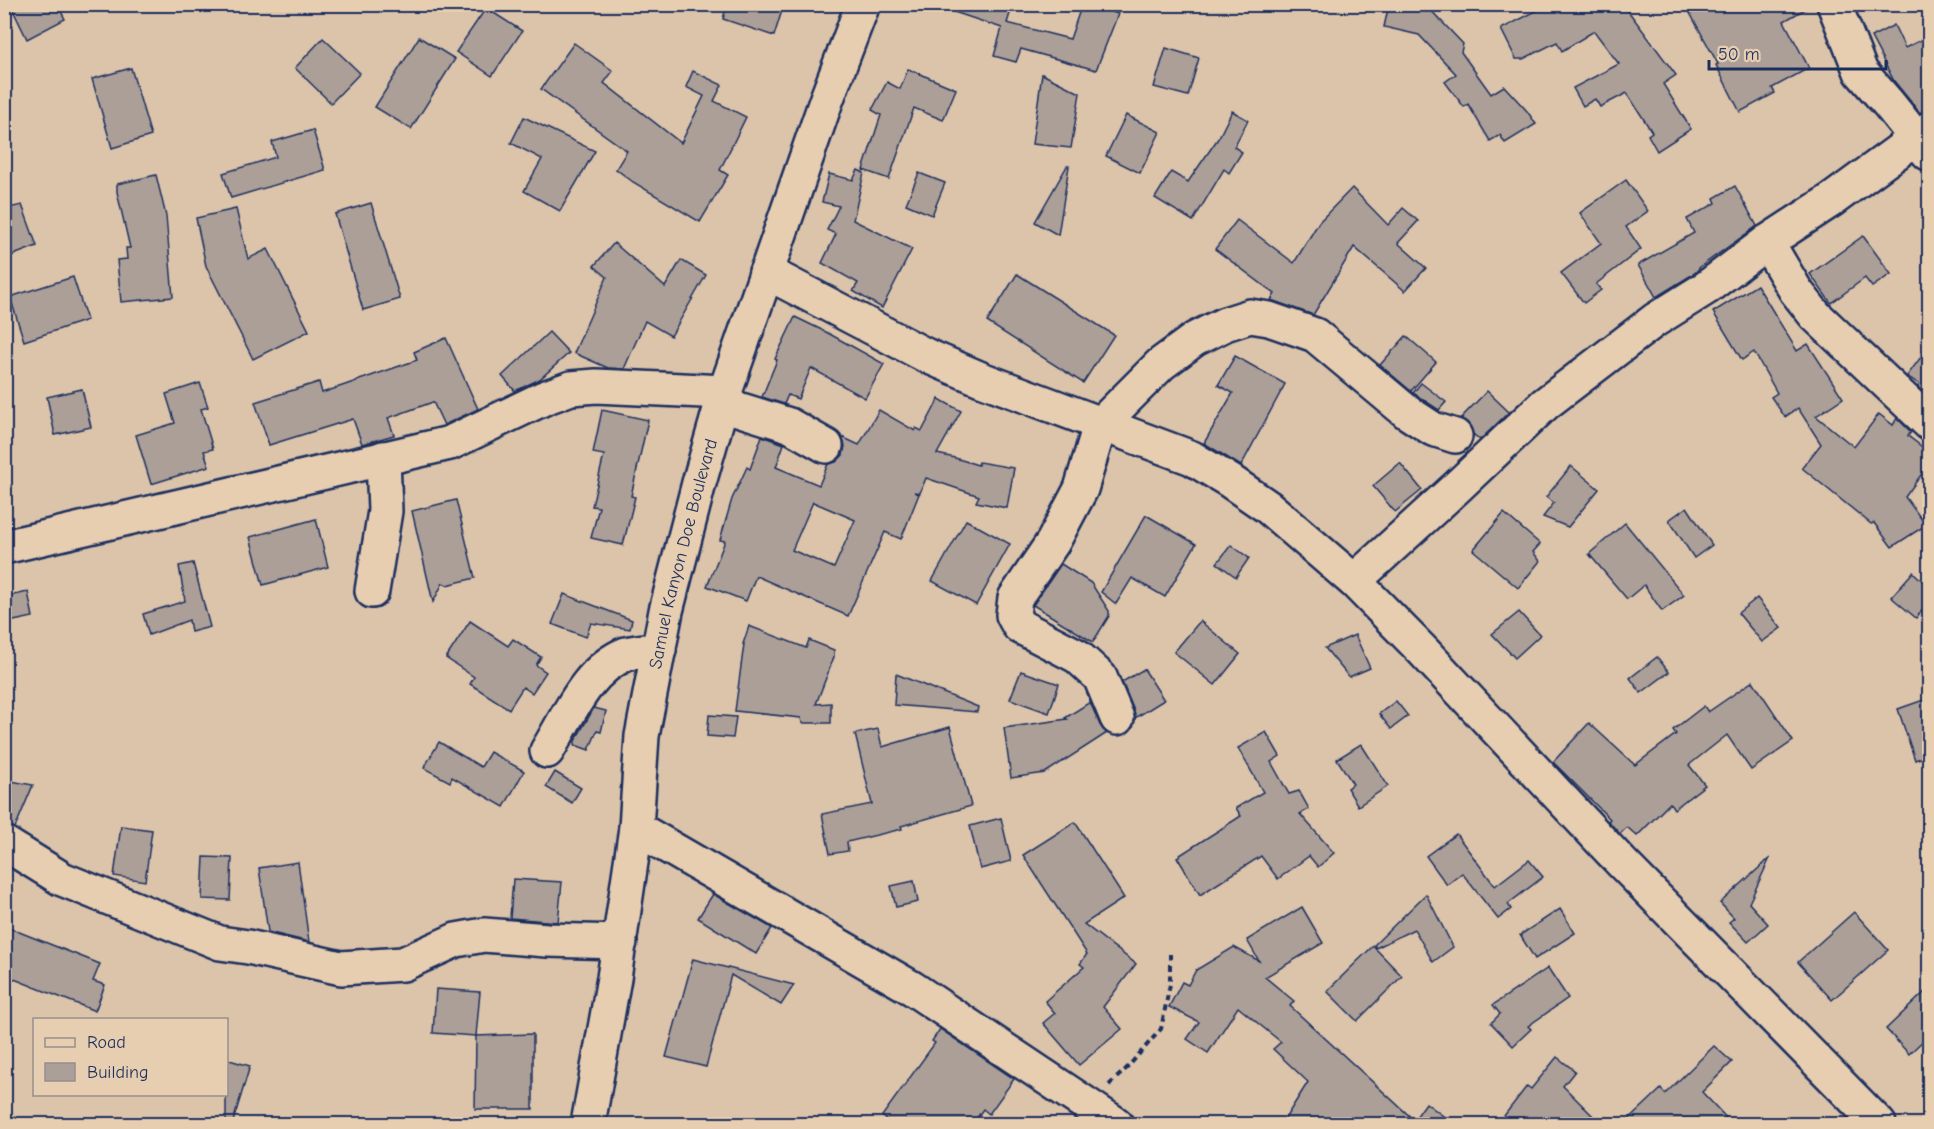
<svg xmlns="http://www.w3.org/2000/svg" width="1934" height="1129" font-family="'Comic Neue',sans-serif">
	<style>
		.building { fill: #ac9f98; stroke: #1b2f5e; stroke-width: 1.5; fill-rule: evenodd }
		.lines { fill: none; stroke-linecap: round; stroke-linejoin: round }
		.minor-casing { stroke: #1b2f5e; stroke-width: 38 }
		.path { stroke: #1b2f5e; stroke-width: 4; stroke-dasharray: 6 4.5; stroke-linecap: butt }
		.minor { stroke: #e8ceb0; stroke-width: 33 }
		.labels { text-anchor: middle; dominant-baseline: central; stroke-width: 6; stroke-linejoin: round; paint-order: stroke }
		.street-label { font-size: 18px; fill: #1b2f5e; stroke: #e8ceb0 }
	</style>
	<rect width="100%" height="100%" fill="#dcc4ab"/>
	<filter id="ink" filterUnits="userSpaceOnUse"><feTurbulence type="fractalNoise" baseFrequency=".0167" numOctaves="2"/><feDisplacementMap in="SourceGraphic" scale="12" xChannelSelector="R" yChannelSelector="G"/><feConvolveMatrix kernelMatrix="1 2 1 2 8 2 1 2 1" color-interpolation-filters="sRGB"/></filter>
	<g filter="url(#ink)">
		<!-- building -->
		<g class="building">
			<polygon points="10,4 57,4 65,19 27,39"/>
			<polygon points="727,4 784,4 774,36 723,19"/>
			<polygon points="943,4 1013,4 1007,23 1070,39 1082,4 1089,4 1118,14 1096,70 1021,49 1016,62 994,56 1002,28 942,8"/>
			<polygon points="1389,4 1425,4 1463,44 1461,52 1491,94 1504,86 1527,111 1536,124 1505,143 1500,135 1490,141 1468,104 1464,107 1445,82 1456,74 1419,35 1384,27"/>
			<polygon points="1534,4 1623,4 1676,75 1663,84 1691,129 1657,151 1648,135 1652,132 1627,93 1600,107 1595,99 1583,106 1573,88 1619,64 1594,31 1562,51 1557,42 1523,59 1516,59 1501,29 1538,10"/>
			<polygon points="1685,4 1814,4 1784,21 1809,68 1772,88 1775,93 1740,112 1716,65 1718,64"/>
			<polygon points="486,8 522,31 492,76 456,52"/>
			<polygon points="1894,25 1905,48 1929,36 1929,110 1920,113 1894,81 1871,37"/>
			<polygon points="419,37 455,59 411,129 375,107"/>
			<polygon points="323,38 360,73 331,103 295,68"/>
			<polygon points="574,43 613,71 604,83 681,143 704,96 686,87 693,71 722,85 714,101 746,117 720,170 728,175 700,222 633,182 616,169 627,151 541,89"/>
			<polygon points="1166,48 1199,58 1188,96 1154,87"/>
			<polygon points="131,68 151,136 112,148 92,79"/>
			<polygon points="908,69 956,89 943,120 914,108 889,179 863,170 881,115 872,110 887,82 900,89"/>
			<polygon points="1042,74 1080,93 1071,148 1032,144"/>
			<polygon points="1232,111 1248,120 1234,147 1242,152 1229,173 1224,169 1193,221 1155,198 1171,172 1188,182 1219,137"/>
			<polygon points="1126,115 1160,132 1140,173 1106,156"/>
			<polygon points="524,117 595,151 560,211 524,191 542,159 511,143"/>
			<polygon points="313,130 325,170 231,198 223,173 276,157 272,142"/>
			<polygon points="1067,166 1069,166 1058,235 1035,222"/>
			<polygon points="858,170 864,173 853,220 912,249 882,308 853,291 858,283 822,263 836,234 827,230 839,206 822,202 829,174 853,180"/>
			<polygon points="919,173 945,183 932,215 906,204"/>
			<polygon points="156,175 166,216 173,297 121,302 117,260 127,259 126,248 130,248 117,192 117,184"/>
			<polygon points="1626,180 1648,211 1626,227 1641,249 1596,284 1601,290 1584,303 1561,273 1601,243 1580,213"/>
			<polygon points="1735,186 1757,226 1700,267 1695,273 1656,297 1638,265 1694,233 1687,219 1716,203 1714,198"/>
			<polygon points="1352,188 1388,225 1403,208 1418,221 1398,243 1426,268 1405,291 1354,247 1313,315 1271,300 1275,294 1215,249 1237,220 1294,263 1319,222"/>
			<polygon points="371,203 400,299 363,310 335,214"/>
			<polygon points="22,205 37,246 11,256 4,239 4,209"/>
			<polygon points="236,209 248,259 268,249 309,331 253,359 206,266 196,218"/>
			<polygon points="1863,236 1891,274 1872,287 1865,278 1831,303 1810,274"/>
			<polygon points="614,243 665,287 681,260 706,275 671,336 645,321 624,369 608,368 574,353 607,277 594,266"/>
			<polygon points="1017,274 1114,335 1083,383 987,322"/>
			<polygon points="73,277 87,320 24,341 10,297"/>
			<polygon points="1757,285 1797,351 1808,344 1843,398 1816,416 1854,447 1879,414 1893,425 1897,418 1911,432 1908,436 1929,452 1929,464 1905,497 1926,525 1892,547 1874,523 1871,524 1802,468 1821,444 1798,408 1785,417 1771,397 1777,393 1754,352 1742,360 1713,312"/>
			<polygon points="795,317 826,332 884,364 865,398 811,368 798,399 788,395 784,404 762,397 777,360 775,359"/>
			<polygon points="549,332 569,353 540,379 515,391 502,376"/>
			<polygon points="1406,336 1436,362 1411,391 1380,365"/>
			<polygon points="446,338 478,409 444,425 433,402 388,418 394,435 362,444 353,419 269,445 255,402 319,382 322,393 417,360 414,352"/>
			<polygon points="1929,346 1929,398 1918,387 1919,384 1907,376"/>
			<polygon points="1235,356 1285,384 1241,466 1204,443 1233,393 1218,385"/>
			<polygon points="200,383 208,407 201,409 213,449 204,451 209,466 151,484 136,435 175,423 166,394"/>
			<polygon points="1421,383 1446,402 1439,410 1413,393"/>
			<polygon points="82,389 91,427 55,435 47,397"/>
			<polygon points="1487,391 1509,412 1480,440 1473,434 1469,424 1461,418"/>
			<path d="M 939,399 L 961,411 L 937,454 L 955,458 L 978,465 L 979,462 L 1014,468 L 1007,508 L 976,502 L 979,496 L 926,478 L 920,493 L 914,492 L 919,494 L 901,539 L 885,532 L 848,616 L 756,576 L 746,601 L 707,586 L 725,541 L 720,540 L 732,499 L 747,467 L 750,469 L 762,436 L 784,444 L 776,467 L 819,485 L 828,464 L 836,462 L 843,455 L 845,446 L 842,437 L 859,445 L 879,410 L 915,431 L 916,428 L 922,431 ZM 813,502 L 855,520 L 834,568 L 792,550 Z"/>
			<polygon points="602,410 648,420 631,496 635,497 623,545 591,538 599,507 592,506 604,455 593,453"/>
			<polygon points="1400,463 1422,490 1395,512 1373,486"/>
			<polygon points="1571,466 1599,489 1568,527 1543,517 1554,503 1546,497"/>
			<polygon points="456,500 475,578 447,585 443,583 433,602 412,511"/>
			<polygon points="1687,507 1712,545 1694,558 1669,520"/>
			<polygon points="1504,513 1540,544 1533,552 1540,561 1518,588 1473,550"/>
			<polygon points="1146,515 1196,544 1165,597 1132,578 1116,604 1101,592"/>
			<polygon points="316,519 328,567 263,585 250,537"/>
			<polygon points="966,520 1010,544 976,605 932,581"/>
			<polygon points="1625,523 1684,595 1662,611 1644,585 1627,599 1589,554"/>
			<polygon points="1231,545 1249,558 1236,577 1217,563"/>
			<polygon points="193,563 210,627 191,632 189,620 149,635 143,614 185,601 179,566"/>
			<polygon points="1061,564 1091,583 1109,611 1109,616 1093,642 1033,605"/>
			<polygon points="1913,572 1929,587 1929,602 1916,618 1891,597"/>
			<polygon points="28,592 33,617 4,623 4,597"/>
			<polygon points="564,594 632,620 630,629 591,623 586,637 552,624"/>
			<polygon points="1757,598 1781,628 1762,642 1738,613"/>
			<polygon points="1519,612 1540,635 1515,658 1492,634"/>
			<polygon points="470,621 508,646 513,639 541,657 536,665 546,672 532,693 523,687 509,709 470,684 474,677 446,658"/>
			<polygon points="1200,621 1240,654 1215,685 1174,652"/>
			<polygon points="749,626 806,648 809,640 834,650 834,657 816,704 831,703 831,723 802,723 801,718 735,711 744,644 743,644"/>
			<polygon points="1355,635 1370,668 1349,677 1325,648"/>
			<polygon points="1657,657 1669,672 1641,693 1630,678"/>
			<polygon points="1144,669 1164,700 1135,718 1134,711 1122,682"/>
			<polygon points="1021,671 1059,684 1049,713 1010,699"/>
			<polygon points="896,674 978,707 977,712 894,705"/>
			<polygon points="1753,681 1793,741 1751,770 1727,735 1689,765 1705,785 1674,809 1670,803 1637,836 1627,827 1620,834 1608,821 1610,819 1553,762 1589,723 1635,765 1676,734 1673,730 1704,706 1708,712"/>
			<polygon points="1929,698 1929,755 1915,760 1898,709"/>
			<polygon points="1396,701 1408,716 1391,729 1379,714"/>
			<polygon points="1090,702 1100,725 1107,733 1045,773 1011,778 1004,728 1067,719 1065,718"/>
			<polygon points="594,708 606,711 601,732 597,731 589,750 575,745 575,741"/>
			<polygon points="709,715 736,717 733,738 707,736"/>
			<polygon points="950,727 971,806 901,826 902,829 847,842 848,851 830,854 822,814 872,804 855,734 878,729 882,747"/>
			<polygon points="1266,732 1280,756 1271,762 1289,794 1299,791 1309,809 1300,814 1334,853 1318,867 1309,856 1278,879 1261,856 1200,895 1177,857 1241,816 1236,808 1263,792 1238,748"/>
			<polygon points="439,742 481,767 490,752 524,771 504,807 452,777 450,782 424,768"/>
			<polygon points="1361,744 1388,786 1358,806 1347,788 1353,784 1337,759"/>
			<polygon points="555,772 581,788 572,803 546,787"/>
			<polygon points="11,781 33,785 15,828 4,824 4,797"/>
			<polygon points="1001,818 1011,861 980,869 970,826"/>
			<polygon points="1075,822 1124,898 1084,924 1136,964 1103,1007 1122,1029 1079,1065 1043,1023 1055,1013 1045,1001 1084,967 1080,964 1087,954 1023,855"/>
			<polygon points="121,826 152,830 145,881 114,876"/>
			<polygon points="1456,834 1495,886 1529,860 1543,877 1508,904 1511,909 1498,919 1462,873 1447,885 1426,856"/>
			<polygon points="204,857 232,858 230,900 202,899"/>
			<polygon points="1770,858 1749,903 1768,924 1748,942 1729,922 1734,918 1720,903"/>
			<polygon points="298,862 309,942 268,932 259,868"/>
			<polygon points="513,879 562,882 558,922 510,918"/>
			<polygon points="914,881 918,902 896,907 891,886"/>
			<polygon points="713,894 772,928 756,954 698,918"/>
			<polygon points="1426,894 1453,947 1433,962 1414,929 1376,948 1374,945"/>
			<polygon points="1302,907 1323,943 1265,977 1294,1001 1290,1006 1414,1120 1426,1103 1455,1125 1281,1125 1308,1082 1273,1049 1281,1042 1238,1007 1208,1053 1187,1039 1199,1022 1169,1007 1182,982 1188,985 1196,970 1234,947 1259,961 1247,940"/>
			<polygon points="1560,909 1575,933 1535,959 1520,935"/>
			<polygon points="1854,912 1888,950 1832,1000 1798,962"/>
			<polygon points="4,926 100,964 93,981 105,985 95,1011 4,975"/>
			<polygon points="1373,946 1402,976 1357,1021 1327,991"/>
			<polygon points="693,959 794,985 781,1005 731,975 706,1067 666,1057"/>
			<polygon points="1548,968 1568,998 1528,1026 1531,1029 1513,1046 1491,1023 1500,1014 1493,1005"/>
			<polygon points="1929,988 1929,1035 1909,1054 1886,1029"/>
			<polygon points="436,989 480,992 476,1036 433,1033"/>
			<polygon points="940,1029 1014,1079 989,1114 983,1109 972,1125 893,1125 882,1116 935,1043 932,1041"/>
			<polygon points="533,1034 533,1109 475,1109 476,1036"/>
			<polygon points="1714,1046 1732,1062 1702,1092 1733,1125 1623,1125 1661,1089 1665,1094"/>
			<polygon points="1557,1057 1575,1071 1563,1086 1602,1125 1497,1125 1527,1086 1531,1089"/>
			<polygon points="226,1059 250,1066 232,1125 226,1125"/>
		</g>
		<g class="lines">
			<defs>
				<g id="minor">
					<polyline points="1834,4 1861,72 1888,103 1928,153"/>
					<polyline points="1767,242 1796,291 1815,315 1930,424"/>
					<polyline points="766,272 925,355 981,379 1192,458 1230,481 1268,507 1354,581 1424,652 1622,863 1879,1124"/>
					<polyline points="722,404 789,425 826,446"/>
					<polyline points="4,547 450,443 544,398 571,388 596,386 725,392"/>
					<polyline points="1354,581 1456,488 1545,404 1655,320 1706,288 1767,242 1833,199 1930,128"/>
					<polyline points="372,591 385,511 383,458"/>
					<polyline points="1117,718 1100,677 1077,656 1019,626 1013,615 1015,598 1053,542 1081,489 1100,425 1161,364 1195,339 1225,324 1250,316 1269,319 1315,335 1407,412 1433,429 1455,436"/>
					<path d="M 547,751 C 568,717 586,670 626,654 C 636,651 649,651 659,650"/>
					<polyline points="636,828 912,988 1116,1124"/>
					<polyline points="4,843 62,879 220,943 248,947 341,968 403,964 456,940 484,935 547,940 620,942"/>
					<path id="s1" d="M 588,1124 L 614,978 L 636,828 L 642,736 L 666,611 L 699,483 L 725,392 L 826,101 L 863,4"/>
				</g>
			</defs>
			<!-- minor casing -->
			<use href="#minor" class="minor-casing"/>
			<!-- path -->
			<polyline class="path" points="1109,1085 1126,1069 1161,1029 1170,984 1170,954"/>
			<!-- minor -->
			<use href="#minor" class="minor"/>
		</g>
	</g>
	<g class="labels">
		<!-- street labels -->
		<g class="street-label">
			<text stroke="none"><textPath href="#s1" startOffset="579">Samuel Kanyon Doe Boulevard</textPath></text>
		</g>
	</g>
	<!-- margin -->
	<rect width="1934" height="1129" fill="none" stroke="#e8ceb0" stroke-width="24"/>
	<rect x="12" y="12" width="1910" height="1105" fill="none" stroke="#1b2f5e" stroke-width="2" filter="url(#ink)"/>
	<!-- legend -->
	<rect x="33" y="1018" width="195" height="78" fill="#e8ceb0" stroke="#968e8f" stroke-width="1.5"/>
	<rect x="45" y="1038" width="30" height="9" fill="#e8ceb0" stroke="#968e8f" stroke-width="1.5"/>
	<text x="87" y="1048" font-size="18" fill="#1b2f5e">Road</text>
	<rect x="45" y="1063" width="30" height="18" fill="#ac9f98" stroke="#968e8f" stroke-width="1.5"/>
	<text x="87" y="1078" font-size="18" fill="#1b2f5e">Building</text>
	<!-- scale -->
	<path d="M1709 60v9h177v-9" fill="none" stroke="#1b2f5e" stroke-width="3"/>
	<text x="1718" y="60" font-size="18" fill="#1b2f5e" stroke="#e8ceb0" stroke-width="4.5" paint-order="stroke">50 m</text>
</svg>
